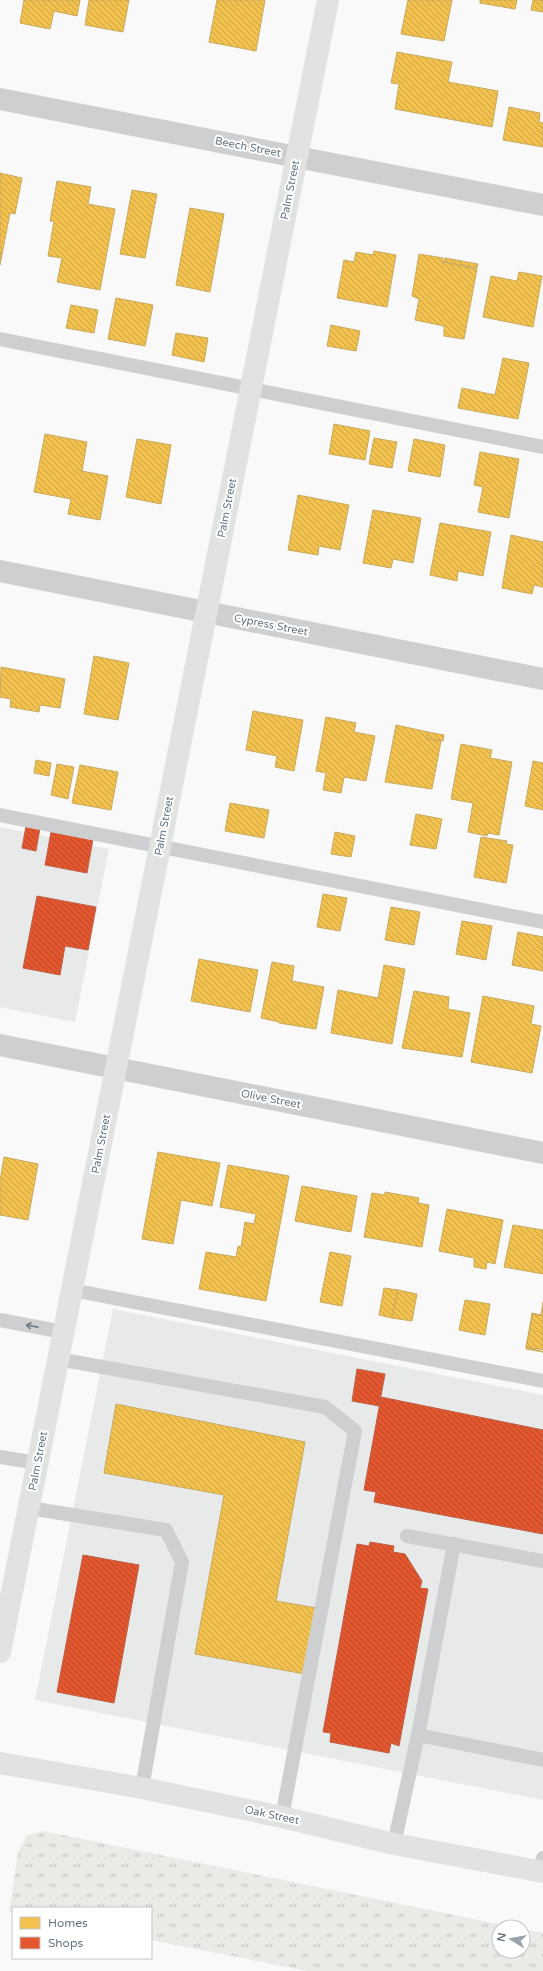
<svg xmlns="http://www.w3.org/2000/svg" width="543" height="1971" font-family="'Varela Round',sans-serif">
	<style>
		.built { fill: #e8e9e9 }
		.grass { fill: url(#grass-tufts) }
		.homes { fill: url(#homes-back-hatch); stroke: #c8aa5e }
		.shops { fill: url(#shops-back-hatch); stroke: #be6048 }
		.lines { fill: none; stroke-linecap: round; stroke-linejoin: round }
		.lane { stroke: #cecfd0; stroke-width: 14 }
		.street { stroke: #cecfd0; stroke-width: 22 }
		.secondary { stroke: #e1e2e2; stroke-width: 22 }
		.oneway { stroke: #707f8b }
		.labels { text-anchor: middle; dominant-baseline: central; stroke-width: 4; stroke-linejoin: round; paint-order: stroke }
		.street-label { font-size: 11px; fill: #657683; stroke: #fff }
	</style>
	<defs>
		<pattern id="grass-tufts" width="24" height="20" patternUnits="userSpaceOnUse"><rect width="24" height="20" fill="#e8ebe6"/><path d="M3 7l-1-3M5 7V3M7 7l1-3M15 17l-1-3M17 17v-4M19 17l1-3" fill="none" stroke="#c0c3c0"/></pattern>
		<pattern id="homes-back-hatch" width="6" height="6" patternUnits="userSpaceOnUse"><rect width="6" height="6" fill="#f2c14e"/><path d="M-1 5l2 2M0 0l6 6M5-1l2 2" fill="none" stroke="#c8a146"/></pattern>
		<pattern id="shops-back-hatch" width="6" height="6" patternUnits="userSpaceOnUse"><rect width="6" height="6" fill="#e4572e"/><path d="M-1 5l2 2M0 0l6 6M5-1l2 2" fill="none" stroke="#b24a2c"/></pattern>
	</defs>
	<rect width="100%" height="100%" fill="#f9f9f9"/>
	<!-- built -->
	<g class="built">
		<polygon points="0,827 109,849 75,1022 0,1007"/>
		<polygon points="113,1309 543,1395 543,1800 35,1700"/>
	</g>
	<!-- grass -->
	<polygon class="grass" points="43,1831 513,1927 499,1927 499,1951 523,1951 523,1929 543,1933 543,1971 307,1971 151,1940 151,1908 13,1908 13,1913 9,1912 18,1852 27,1835"/>
	<!-- homes -->
	<g class="homes">
		<polygon points="24,0 80,0 77,16 54,11 50,29 20,23"/>
		<polygon points="89,0 129,0 123,32 85,25"/>
		<polygon points="217,0 265,0 256,51 209,42"/>
		<polygon points="408,0 452,0 444,41 401,34"/>
		<polygon points="480,0 517,0 515,9 480,3"/>
		<polygon points="533,0 543,0 543,12 531,10"/>
		<polygon points="397,52 452,62 448,82 498,91 492,127 395,109 399,84 391,83"/>
		<polygon points="509,107 540,113 539,122 543,123 543,147 503,140"/>
		<polygon points="0,173 22,178 15,214 10,213 0,265"/>
		<polygon points="57,181 91,187 88,204 115,209 100,290 57,282 62,258 48,256 54,221 50,221"/>
		<polygon points="132,190 157,194 145,258 120,254"/>
		<polygon points="190,208 224,214 210,292 176,285"/>
		<polygon points="374,251 396,255 387,307 337,298 344,260 354,262 356,252 373,255"/>
		<polygon points="419,254 443,258 443,262 477,269 464,339 444,336 444,326 415,320 419,299 412,296"/>
		<polygon points="445,258 478,264 477,268 444,262"/>
		<polygon points="519,272 542,276 533,327 483,317 491,276 517,281"/>
		<polygon points="116,298 153,305 145,346 108,339"/>
		<polygon points="71,305 98,310 94,333 66,328"/>
		<polygon points="331,325 360,331 356,351 327,346"/>
		<polygon points="176,333 208,338 204,362 172,355"/>
		<polygon points="503,358 529,363 518,419 458,408 462,388 495,395"/>
		<polygon points="334,424 370,431 365,460 329,454"/>
		<polygon points="45,434 87,442 82,471 108,476 100,520 68,514 71,499 34,492"/>
		<polygon points="374,438 397,442 392,468 369,464"/>
		<polygon points="137,439 171,445 161,504 126,497"/>
		<polygon points="414,439 445,445 440,477 408,471"/>
		<polygon points="480,452 519,459 509,518 478,512 483,487 474,485"/>
		<polygon points="298,495 349,505 340,550 319,546 318,555 288,550"/>
		<polygon points="373,510 421,518 413,563 393,559 391,568 363,563"/>
		<polygon points="440,523 491,532 483,576 458,571 457,581 430,575"/>
		<polygon points="511,535 543,542 543,587 534,585 532,594 502,588"/>
		<polygon points="94,656 129,663 118,720 84,714"/>
		<polygon points="1,667 65,679 60,708 40,705 39,712 10,707 11,699 0,697"/>
		<polygon points="253,711 303,720 294,771 275,767 277,756 246,750"/>
		<polygon points="326,717 356,723 354,732 375,736 366,781 344,777 341,793 323,790 326,773 316,771"/>
		<polygon points="396,725 428,732 426,738 441,741 432,789 385,782"/>
		<polygon points="428,732 444,735 443,741 426,738"/>
		<polygon points="461,744 492,750 490,758 512,762 499,835 488,833 487,836 468,832 473,803 451,799"/>
		<polygon points="36,760 51,763 49,776 34,773"/>
		<polygon points="533,761 543,763 543,810 525,806"/>
		<polygon points="57,764 74,767 68,799 51,795"/>
		<polygon points="80,765 118,772 111,810 72,803"/>
		<polygon points="230,803 269,810 264,838 225,831"/>
		<polygon points="416,814 442,819 436,849 410,845"/>
		<polygon points="335,832 355,836 351,857 331,854"/>
		<polygon points="481,837 507,841 506,844 513,845 506,883 474,877"/>
		<polygon points="323,894 347,898 340,931 317,927"/>
		<polygon points="391,907 420,912 414,945 385,940"/>
		<polygon points="462,921 492,926 486,960 456,954"/>
		<polygon points="518,932 543,937 543,971 512,965"/>
		<polygon points="199,959 258,970 250,1012 191,1001"/>
		<polygon points="272,962 294,966 292,981 324,987 316,1029 279,1023 279,1022 261,1018"/>
		<polygon points="384,965 405,969 392,1044 331,1033 338,990 378,998"/>
		<polygon points="414,991 449,997 448,1009 470,1013 462,1057 402,1048"/>
		<polygon points="483,996 534,1006 531,1024 541,1026 532,1073 471,1062"/>
		<polygon points="158,1152 220,1163 212,1206 181,1200 173,1244 142,1239"/>
		<polygon points="4,1157 38,1164 28,1220 0,1215 0,1181"/>
		<polygon points="228,1165 289,1176 266,1301 199,1289 206,1252 236,1257 238,1246 241,1247 245,1222 254,1224 256,1214 220,1207"/>
		<polygon points="302,1186 357,1196 351,1232 295,1221"/>
		<polygon points="385,1192 419,1198 418,1203 429,1205 422,1247 364,1237 372,1193 385,1195"/>
		<polygon points="447,1209 503,1220 495,1264 487,1262 486,1269 474,1267 474,1258 439,1251"/>
		<polygon points="513,1225 543,1230 543,1274 504,1267"/>
		<polygon points="330,1252 351,1256 342,1306 320,1302"/>
		<polygon points="384,1288 398,1290 392,1318 379,1315"/>
		<polygon points="398,1290 417,1294 412,1321 392,1318"/>
		<polygon points="465,1300 490,1304 485,1335 459,1330"/>
		<polygon points="543,1302 543,1316 541,1315"/>
		<polygon points="532,1313 541,1315 533,1314 526,1347 543,1352 526,1349"/>
		<polygon points="533,1314 543,1316 543,1350 526,1347"/>
		<polygon points="116,1404 305,1442 276,1601 317,1608 305,1674 195,1654 224,1495 104,1473"/>
	</g>
	<!-- shops -->
	<g class="shops">
		<polygon points="26,826 40,828 36,851 22,848"/>
		<polygon points="51,832 93,839 87,873 45,865"/>
		<polygon points="37,896 96,907 88,950 65,946 60,975 23,968"/>
		<polygon points="357,1369 385,1374 379,1406 352,1401"/>
		<polygon points="381,1397 543,1430 543,1534 374,1502 376,1492 364,1490"/>
		<polygon points="370,1542 394,1546 393,1552 405,1554 422,1581 420,1588 428,1589 399,1746 391,1743 389,1753 330,1742 331,1733 323,1732 357,1544 369,1546"/>
		<polygon points="83,1555 139,1565 114,1703 57,1692"/>
	</g>
	<g class="lines">
		<!-- lane -->
		<g class="lane">
			<polyline points="0,339 543,447"/>
			<polyline points="0,815 543,922"/>
			<polyline points="72,1290 543,1381"/>
			<polyline points="0,1320 63,1332"/>
			<polyline points="58,1359 325,1407 355,1431 282,1817"/>
			<polyline points="0,1457 37,1463"/>
			<polyline points="29,1508 166,1530 182,1562 142,1788"/>
			<polyline points="407,1536 543,1561"/>
			<polyline points="418,1735 543,1760"/>
			<polyline points="394,1844 418,1735 454,1544"/>
			<polyline points="540,1872 543,1858"/>
		</g>
		<!-- street -->
		<g class="street">
			<polyline points="0,99 543,205"/>
			<polyline points="0,571 543,679"/>
			<polyline points="0,1045 543,1153"/>
		</g>
		<!-- secondary -->
		<g class="secondary">
			<polyline points="0,1652 328,0"/>
			<polyline points="0,1763 142,1788 282,1817 394,1844 543,1872"/>
		</g>
	</g>
	<!-- one-way arrows -->
	<defs><path id="oneway-shaft" d="M-6 0H5M1.5-3L5.5 0L1.5 3" fill="none" stroke-width="1.6" stroke-linecap="round" stroke-linejoin="round"/></defs>
	<use class="oneway" href="#oneway-shaft" transform="translate(32 1326) rotate(-169)"/>
	<g class="labels">
		<!-- street labels -->
		<g class="street-label">
			<text transform="translate(248 147) rotate(11)">Beech Street</text>
			<text transform="translate(290 190) rotate(-79)">Palm Street</text>
			<text transform="translate(227 508) rotate(-79)">Palm Street</text>
			<text transform="translate(271 625) rotate(11)">Cypress Street</text>
			<text transform="translate(164 826) rotate(-79)">Palm Street</text>
			<text transform="translate(271 1099) rotate(11)">Olive Street</text>
			<text transform="translate(101 1144) rotate(-79)">Palm Street</text>
			<text transform="translate(38 1461) rotate(-79)">Palm Street</text>
			<text transform="translate(272 1815) rotate(12)">Oak Street</text>
		</g>
	</g>
	<!-- legend -->
	<rect x="12" y="1907" width="140" height="52" fill="#ffffff" stroke="#c1c8cd"/>
	<rect x="20" y="1917" width="20" height="12" fill="#f2c14e" stroke="#c1c8cd"/>
	<text x="48" y="1927" font-size="12" fill="#657683">Homes</text>
	<rect x="20" y="1937" width="20" height="12" fill="#e4572e" stroke="#c1c8cd"/>
	<text x="48" y="1947" font-size="12" fill="#657683">Shops</text>
	<!-- north arrow -->
	<g transform="translate(511 1939) rotate(281)"><circle r="19" fill="#ffffff" stroke="#c1c8cd"/>
	<path d="M0-3L7 15L0 10L-7 15Z" fill="#99a4ac"/>
	<text y="-6" font-size="11" font-weight="bold" text-anchor="middle" fill="#657683">N</text>
	</g>
</svg>
